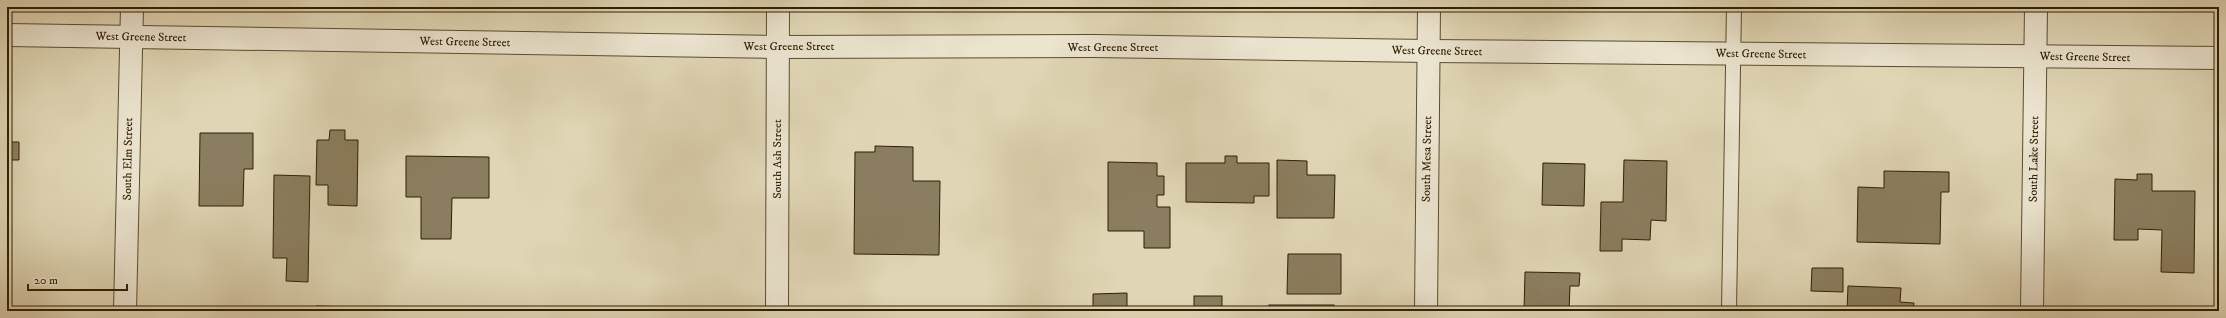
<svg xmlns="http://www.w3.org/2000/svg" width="2226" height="318" font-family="'IM FELL DW Pica',serif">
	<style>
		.building { fill: #8b7e60; stroke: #2f1e04 }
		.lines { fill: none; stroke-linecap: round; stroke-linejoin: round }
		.service-casing { stroke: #5b4c30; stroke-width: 16 }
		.minor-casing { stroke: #5b4c30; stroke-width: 24 }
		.tertiary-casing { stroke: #5b4c30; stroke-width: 24 }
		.service { stroke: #ebe4cf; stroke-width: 14 }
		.minor { stroke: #ebe4cf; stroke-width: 22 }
		.tertiary { stroke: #ebe4cf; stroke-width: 22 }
		.labels { text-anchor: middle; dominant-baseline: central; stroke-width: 4; stroke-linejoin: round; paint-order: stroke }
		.street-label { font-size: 12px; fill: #2f1e04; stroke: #ebe4cf }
	</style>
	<rect width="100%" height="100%" fill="#e0d6b5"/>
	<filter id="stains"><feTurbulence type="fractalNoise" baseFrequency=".005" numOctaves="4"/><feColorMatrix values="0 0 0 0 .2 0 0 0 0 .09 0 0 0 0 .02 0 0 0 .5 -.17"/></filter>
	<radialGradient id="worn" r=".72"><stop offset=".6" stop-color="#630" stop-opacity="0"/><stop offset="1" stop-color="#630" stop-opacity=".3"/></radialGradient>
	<!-- building -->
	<g class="building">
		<polygon points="7,128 8,142 19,142 19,160 8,160 8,176"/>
		<polygon points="330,130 345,130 345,140 358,140 357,206 328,205 328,185 316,185 317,140 329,140"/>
		<polygon points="200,133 253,133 253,169 244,169 243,206 199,206"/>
		<polygon points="875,146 913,147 913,181 940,181 939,255 854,254 855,152 875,152"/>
		<polygon points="406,156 489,157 489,198 452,198 451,239 421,239 421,197 406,197"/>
		<polygon points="1225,156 1237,156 1237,163 1269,163 1269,196 1254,196 1254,203 1186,202 1186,163 1225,163"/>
		<polygon points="1277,160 1307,161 1307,175 1335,175 1334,218 1277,218"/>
		<polygon points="1624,160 1667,161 1666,221 1651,220 1650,240 1622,239 1622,251 1600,251 1601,202 1623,202"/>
		<polygon points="1108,162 1157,163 1157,176 1164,176 1164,195 1157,195 1157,207 1170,207 1170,248 1144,248 1144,231 1108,231"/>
		<polygon points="1543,163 1585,164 1584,206 1542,205"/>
		<polygon points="1884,171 1949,172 1949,192 1941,192 1940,244 1857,242 1858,187 1884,188"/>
		<polygon points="2137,174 2152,174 2152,191 2195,191 2194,273 2161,272 2162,230 2138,229 2138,240 2114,240 2115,179 2137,180"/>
		<polygon points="274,175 310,176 308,282 286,281 287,258 273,258"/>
		<polygon points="1288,254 1341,254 1341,294 1287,294"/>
		<polygon points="1812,268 1843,268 1843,292 1811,291"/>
		<polygon points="1525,272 1580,273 1579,286 1570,286 1569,311 1524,311"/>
		<polygon points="1848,286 1901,288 1900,302 1914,303 1913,311 1847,311"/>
		<polygon points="1127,293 1127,311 1093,311 1093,294"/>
		<rect x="1194" y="296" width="28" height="15"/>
		<rect x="1269" y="305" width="65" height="6"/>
		<polygon points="316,306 352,307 351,311 315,311"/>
	</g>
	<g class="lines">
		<defs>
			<polyline id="service" points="1729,311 1734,7"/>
			<g id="minor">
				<polyline points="7,35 778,47 1094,46 1428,51"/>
				<polyline points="125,311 132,7"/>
				<polyline points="777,311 778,7"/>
				<polyline points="2032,311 2036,7"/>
			</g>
			<g id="tertiary">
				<polyline points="1428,51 2219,58"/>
				<polyline points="1426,311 1429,7"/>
			</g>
		</defs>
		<!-- service casing -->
		<use href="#service" class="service-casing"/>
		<!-- minor casing -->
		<use href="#minor" class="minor-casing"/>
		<!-- tertiary casing -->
		<use href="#tertiary" class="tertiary-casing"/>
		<!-- service -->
		<use href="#service" class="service"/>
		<!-- minor -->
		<use href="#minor" class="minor"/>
		<!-- tertiary -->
		<use href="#tertiary" class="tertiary"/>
	</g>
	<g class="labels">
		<!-- street labels -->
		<g class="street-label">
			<text transform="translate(141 37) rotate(1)">West Greene Street</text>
			<text transform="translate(465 42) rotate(1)">West Greene Street</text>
			<text x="789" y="46">West Greene Street</text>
			<text x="1113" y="47">West Greene Street</text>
			<text transform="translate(1437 51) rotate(1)">West Greene Street</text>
			<text transform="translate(1761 54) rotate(1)">West Greene Street</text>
			<text transform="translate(2085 57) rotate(1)">West Greene Street</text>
			<text transform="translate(128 159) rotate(-89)">South Elm Street</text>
			<text transform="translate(777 159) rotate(-90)">South Ash Street</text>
			<text transform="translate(1427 159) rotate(-89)">South Mesa Street</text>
			<text transform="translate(2034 159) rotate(-89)">South Lake Street</text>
		</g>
	</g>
	<!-- margin -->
	<rect width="2226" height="318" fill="none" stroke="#e0d6b5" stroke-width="24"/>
	<rect x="8" y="8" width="2210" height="302" fill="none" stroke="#2f1e04" stroke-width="2"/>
	<rect x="12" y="12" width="2202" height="294" fill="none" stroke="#2f1e04"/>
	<!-- scale -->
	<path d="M28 284v6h99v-6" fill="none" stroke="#2f1e04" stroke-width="2"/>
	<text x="34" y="284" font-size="12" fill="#2f1e04" stroke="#ebe4cf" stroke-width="3" paint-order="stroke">20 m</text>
	<rect width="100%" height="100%" filter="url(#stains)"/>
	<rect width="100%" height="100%" fill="url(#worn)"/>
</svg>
